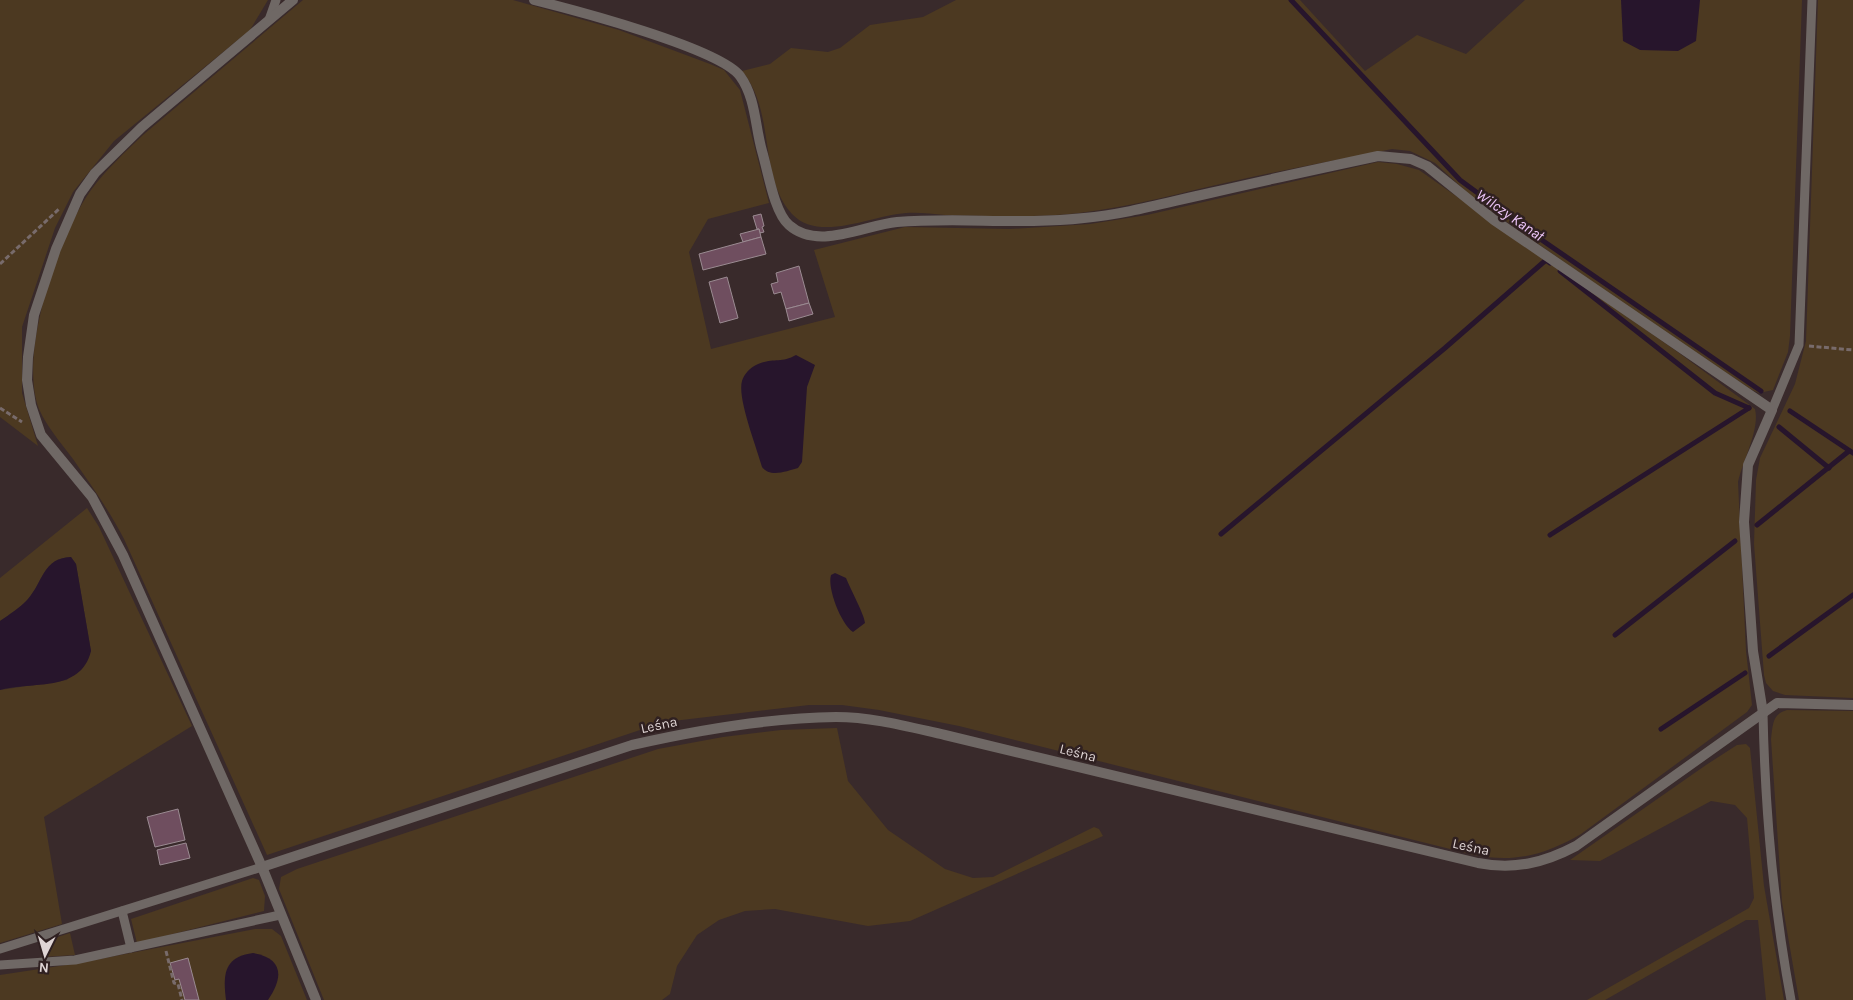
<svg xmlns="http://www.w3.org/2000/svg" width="1853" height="1000" font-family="Karla,sans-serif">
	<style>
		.green { fill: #4c3921 }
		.water { fill: #27152c }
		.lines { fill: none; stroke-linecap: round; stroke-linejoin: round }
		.stream { stroke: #27152c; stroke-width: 5 }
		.building { fill: #6f4e5f; stroke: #9b8b92 }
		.path { stroke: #786b6b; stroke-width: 3; stroke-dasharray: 5 2.5; stroke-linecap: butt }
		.service { stroke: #6f6865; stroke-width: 9 }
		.minor { stroke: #6f6865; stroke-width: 10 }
		.labels { text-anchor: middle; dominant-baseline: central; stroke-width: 5; stroke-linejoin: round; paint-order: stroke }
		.street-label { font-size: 14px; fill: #dfd5d5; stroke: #2f2021 }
		.water-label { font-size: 15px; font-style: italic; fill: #eec6f9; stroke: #2f2021 }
	</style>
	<rect width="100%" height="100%" fill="#392a2b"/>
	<!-- green -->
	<g class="green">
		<polygon points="0,0 268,0 250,30 114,141 73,192 55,228 22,327 22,393 38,446 0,417"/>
		<path d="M 303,0 L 513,0 L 619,30 L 710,64 L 724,70 L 740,90 L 769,203 L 708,219 L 689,252 L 711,349 L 835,317 L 814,250 L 905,227 L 1010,229 L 1090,224 L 1147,215 L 1378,162 L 1397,164 L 1419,170 L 1679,353 L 1755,409 C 1760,429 1743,460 1738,482 L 1746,651 L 1752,705 L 1747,712 L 1581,834 C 1545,855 1515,863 1474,855 L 959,726 L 879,710 L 842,705 L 809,705 L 673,721 L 640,730 L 267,855 L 124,539 C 109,510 91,485 73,459 C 61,443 47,427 39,409 C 18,355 58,236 91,190 C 106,170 125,152 143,135 Z"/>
		<path d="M 956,0 L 1300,0 L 1365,71 L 1417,35 L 1466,54 L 1525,0 L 1802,0 L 1790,336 L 1788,352 L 1773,390 L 1759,393 L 1752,390 L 1661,330 L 1544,248 L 1473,198 L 1435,163 L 1410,151 L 1392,149 C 1339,160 1286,169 1234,181 C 1183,192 1131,207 1079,213 C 1034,218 989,216 945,215 C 932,214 919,212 906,213 C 873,215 819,243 792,214 C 758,177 776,111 742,71 L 770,64 L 791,48 L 828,52 L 840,48 L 870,25 L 923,17 Z"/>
		<polygon points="1818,0 1853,0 1853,698 1785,695 1773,691 1766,683 1764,675 1754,544 1756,480 1760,458 1795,384 1806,341"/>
		<path d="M 87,508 L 99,527 L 192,726 L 44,817 L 62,924 L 0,943 L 0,690 L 67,680 L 91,651 L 76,564 L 71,557 C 43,558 43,582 28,599 C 20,608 10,614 0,621 L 0,578 Z"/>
		<path d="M 1787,710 L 1853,711 L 1853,1000 L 1799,1000 L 1782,902 L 1771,739 C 1773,725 1772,714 1787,710 Z"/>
		<polygon points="837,728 848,781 888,830 945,869 973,878 993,877 1094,827 1099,829 1103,836 910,921 868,926 775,909 745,911 719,920 697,935 677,966 670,994 662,1000 324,1000 279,889 281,877 297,869 658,749 723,737 781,730"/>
		<polygon points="1746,744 1750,748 1764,886 1784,1000 1766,1000 1758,920 1746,920 1605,1000 1587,1000 1749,908 1754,898 1747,818 1735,805 1711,801 1600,861 1570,860 1706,765 1737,745"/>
		<polygon points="253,878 259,880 265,896 264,911 137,943 131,919"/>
		<polygon points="255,929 272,929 281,936 307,1000 0,1000 0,975 79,963"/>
		<polygon points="70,933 75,955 42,957 39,943"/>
	</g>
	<!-- water -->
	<g class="water">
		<polygon points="1621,0 1700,0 1696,41 1678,51 1640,50 1623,41"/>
		<path d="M 796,355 L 815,365 L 807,387 L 802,462 L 798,468 C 787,471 770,478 762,467 C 757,448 737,398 742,381 C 744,374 750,368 756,365 C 772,357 780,364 796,355 Z"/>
		<path d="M 71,557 L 76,564 L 91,651 C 81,693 32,681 0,690 L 0,621 C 10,614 20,608 28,599 C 43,582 43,558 71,557 Z"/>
		<path d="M 835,573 L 846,578 C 850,588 865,616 865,623 L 853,632 C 841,624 827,588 831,575 Z"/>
		<path d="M 253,953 C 283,958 284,977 268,1000 L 226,1000 C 223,976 223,957 253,953 Z"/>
	</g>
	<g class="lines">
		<!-- stream -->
		<g class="stream">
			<polyline points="1291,0 1460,180 1536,236 1761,391"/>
			<polyline points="1560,271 1715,393 1749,408"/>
			<polyline points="1790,411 1853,453"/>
			<polyline points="1779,427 1829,468"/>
			<polyline points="1757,525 1849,451"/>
			<polyline points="1221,534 1445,348 1546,260 1550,263"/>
			<polyline points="1550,535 1749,408"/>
			<polyline points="1615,635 1735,541"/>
			<polyline points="1769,656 1853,595"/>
			<polyline points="1661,729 1745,673"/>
		</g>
	</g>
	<!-- building -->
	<g class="building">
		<polygon points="761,214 764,226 762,227 764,232 760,233 759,229 757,229 753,216"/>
		<polygon points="759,229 761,237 743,242 740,234"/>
		<polygon points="761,237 766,254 703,270 699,254"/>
		<polygon points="799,266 809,303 786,309 781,292 774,294 771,284 778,282 776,273"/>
		<polygon points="727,277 738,318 720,323 709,282"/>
		<polygon points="809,303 813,314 789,321 786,309"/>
		<polygon points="178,809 185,840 155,847 147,817"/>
		<polygon points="186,843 190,858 160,865 157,850"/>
		<polygon points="188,958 199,1000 185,1000 179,979 175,980 170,963"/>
	</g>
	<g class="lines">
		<!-- path -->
		<g class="path">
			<polyline points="0,264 59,209"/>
			<polyline points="1809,346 1853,350"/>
			<polyline points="0,408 22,422"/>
			<polyline points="166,951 174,983 178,984 182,1000"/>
		</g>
		<!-- service -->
		<g class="service">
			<polyline points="269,20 276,0"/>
			<polyline points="1772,410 1799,345 1812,0"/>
			<path d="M 1763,713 C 1765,810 1773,904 1791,1000"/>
			<polyline points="122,911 131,948"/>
			<polyline points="0,949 262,867"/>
			<polyline points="0,965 75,960 280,915"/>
		</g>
		<!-- minor -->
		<g class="minor">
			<polyline points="293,0 142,127 95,173 80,194 56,249 34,315 28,357 27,380 31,405 41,435 92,497 123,555 262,867 316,1000"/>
			<path d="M 534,0 C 574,10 719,48 740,76 C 756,98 755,127 762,151 C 768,171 774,212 789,225 C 818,251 864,225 897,222 C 959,217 1021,225 1084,218 C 1127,214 1168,202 1210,193 C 1266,180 1322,168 1378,156 L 1411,159 L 1427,166 L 1494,220 L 1772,410 L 1748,465 L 1744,522 L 1753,651 L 1763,713"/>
			<path d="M 262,867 L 632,745 C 698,730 768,718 836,717 C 873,717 909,727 945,735 L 1478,863 C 1514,870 1544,863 1576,846 L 1777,703 L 1853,705"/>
		</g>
	</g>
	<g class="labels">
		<!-- street labels -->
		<g class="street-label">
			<text transform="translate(659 725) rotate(-12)">Leśna</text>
			<text transform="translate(1078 753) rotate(14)">Leśna</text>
			<text transform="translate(1471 847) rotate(12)">Leśna</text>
		</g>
		<!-- water labels -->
		<g class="water-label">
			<text transform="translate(1510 215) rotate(35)">Wilczy Kanał</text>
		</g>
	</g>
	<!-- north arrow -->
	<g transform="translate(45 955) rotate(185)" stroke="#2f2021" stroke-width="4" paint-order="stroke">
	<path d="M0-4L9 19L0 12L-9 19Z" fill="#dfd5d5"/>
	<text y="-8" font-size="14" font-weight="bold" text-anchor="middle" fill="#dfd5d5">N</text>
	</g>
</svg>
